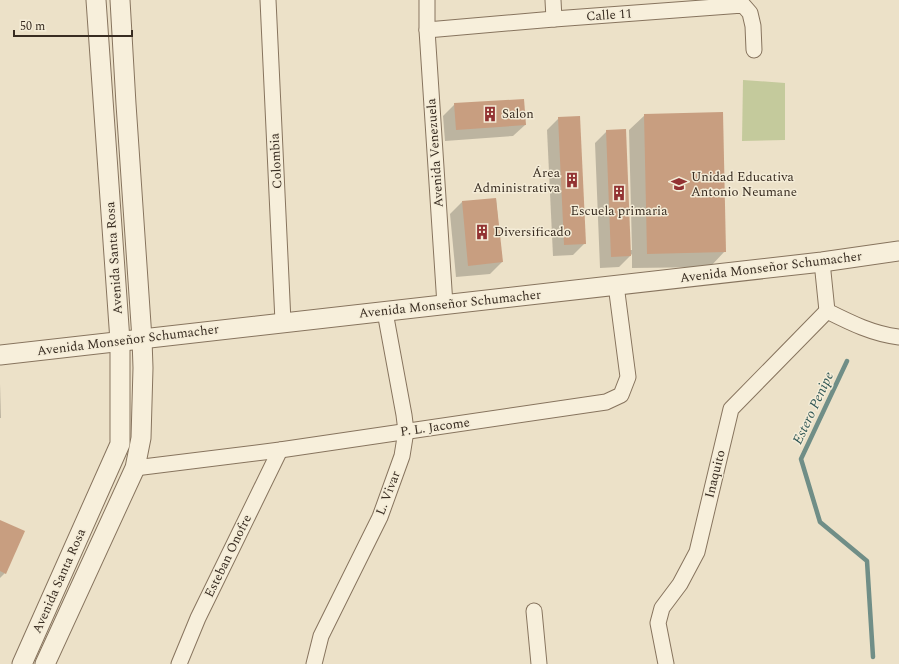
<svg xmlns="http://www.w3.org/2000/svg" width="899" height="664" font-family="Spectral,serif">
	<style>
		.green { fill: #c4ca9c }
		.shadow { fill: #0003 }
		.lines { fill: none; stroke-linecap: round; stroke-linejoin: round }
		.stream { stroke: #708e87; stroke-width: 4.5 }
		.building { fill: #c89e80 }
		.minor-casing { stroke: #87745e; stroke-width: 17 }
		.tertiary-casing { stroke: #87745e; stroke-width: 21 }
		.minor { stroke: #f7efdb; stroke-width: 15 }
		.tertiary { stroke: #f7efdb; stroke-width: 19 }
		.labels { text-anchor: middle; dominant-baseline: central; stroke-width: 3; stroke-linejoin: round; paint-order: stroke }
		.street-label { font-size: 13px; fill: #382c21; stroke: #f4ecd7 }
		.poi-label { font-size: 13px; fill: #382c21; stroke: #f4ecd7; text-anchor: start }
		.water-label { font-size: 14px; font-style: italic; fill: #315755; stroke: #f4ecd7 }
	</style>
	<rect width="100%" height="100%" fill="#ece1c8"/>
	<!-- green -->
	<polygon class="green" points="743,80 785,83 785,140 742,141"/>
	<!-- shadow -->
	<g class="shadow">
		<polygon points="455,104 525,125 513,136 445,141 443,116"/>
		<polygon points="645,115 725,251 710,267 632,268 632,254 619,267 600,268 595,143 607,131 630,250 632,250 629,130"/>
		<polygon points="559,118 585,243 573,255 553,256 547,130"/>
		<polygon points="496,199 502,262 490,274 456,277 450,214 462,202"/>
		<polygon points="0,383 1,418 0,418"/>
		<polygon points="0,521 24,532 5,573 0,578"/>
	</g>
	<g class="lines">
		<!-- stream -->
		<polyline class="stream" points="847,361 801,459 820,522 867,561 873,657"/>
	</g>
	<!-- building -->
	<g class="building">
		<polygon points="524,99 526,125 456,130 454,103"/>
		<polygon points="723,112 726,252 647,254 644,114"/>
		<polygon points="580,116 586,244 564,245 558,117"/>
		<polygon points="626,129 631,256 611,257 606,130"/>
		<polygon points="496,198 503,262 468,266 462,201"/>
		<polygon points="0,520 25,531 6,574 0,571"/>
	</g>
	<g class="lines">
		<defs>
			<g id="minor">
				<polyline points="268,0 283,322"/>
				<polyline points="427,0 427,30 445,305"/>
				<polyline points="553,0 554,19"/>
				<polyline points="427,30 554,19 743,5 750,13 753,26 754,50"/>
				<path d="M 822,262 L 827,311 C 851,323 873,334 899,337"/>
				<polyline points="135,468 280,450 606,402 621,395 628,377 616,285"/>
				<polyline points="534,611 539,664"/>
				<polyline points="179,664 198,618 280,450"/>
				<polyline points="314,664 321,636 380,517 402,456 406,431 404,415 385,312"/>
				<polyline points="666,664 658,623 662,608 680,584 697,552 731,409 827,311"/>
			</g>
			<g id="tertiary">
				<polyline points="0,355 822,262 899,251"/>
				<polyline points="22,664 120,444 120,341 96,0"/>
				<polyline points="45,664 135,468 141,438 143,368 142,339 126,104 120,0"/>
			</g>
		</defs>
		<!-- minor casing -->
		<use href="#minor" class="minor-casing"/>
		<!-- tertiary casing -->
		<use href="#tertiary" class="tertiary-casing"/>
		<!-- minor -->
		<use href="#minor" class="minor"/>
		<!-- tertiary -->
		<use href="#tertiary" class="tertiary"/>
	</g>
	<!-- icons -->
	<defs>
		<symbol id="building-bare" viewBox="-9 -9 18 18"><path d="M-4-6H4V6H1V3H-1V6H-4ZM-2.5-4.3h1.7v1.8h-1.7ZM.8-4.3h1.7v1.8H.8ZM-2.5-1h1.7V.8h-1.7ZM.8-1h1.7V.8H.8Z" fill="#923232" stroke="#f4ecd7" stroke-width="2.5" paint-order="stroke"/></symbol>
		<symbol id="university-bare" viewBox="-9 -9 18 18"><path d="M0-5L7-2L0 1L-7-2ZM-4 1L0 2.5L4 1V4Q0 6-4 4Z" fill="#923232" stroke="#f4ecd7" stroke-width="2.5" paint-order="stroke"/></symbol>
	</defs>
	<g fill-rule="evenodd">
		<use href="#building-bare" x="479" y="103" width="22" height="22"/>
		<use href="#building-bare" x="561" y="169" width="22" height="22"/>
		<use href="#university-bare" x="668" y="173" width="22" height="22"/>
		<use href="#building-bare" x="608" y="182" width="22" height="22"/>
		<use href="#building-bare" x="471" y="221" width="22" height="22"/>
	</g>
	<g class="labels">
		<!-- street labels -->
		<g class="street-label">
			<text transform="translate(609 15) rotate(-4)">Calle 11</text>
			<text transform="translate(435 153) rotate(-94)">Avenida Venezuela</text>
			<text transform="translate(276 161) rotate(-93)">Colombia</text>
			<text transform="translate(114 258) rotate(-94)">Avenida Santa Rosa</text>
			<text transform="translate(771 267) rotate(-7)">Avenida Monseñor Schumacher</text>
			<text transform="translate(450 304) rotate(-6)">Avenida Monseñor Schumacher</text>
			<text transform="translate(128 340) rotate(-7)">Avenida Monseñor Schumacher</text>
			<text transform="translate(435 427) rotate(-8)">P. L. Jacome</text>
			<text transform="translate(715 474) rotate(-76)">Inaquito</text>
			<text transform="translate(388 493) rotate(-69)">L. Vivar</text>
			<text transform="translate(228 556) rotate(-64)">Esteban Onofre</text>
			<text transform="translate(59 581) rotate(-66)">Avenida Santa Rosa</text>
		</g>
		<!-- poi labels -->
		<g class="poi-label">
			<text x="502" y="114">Salon</text>
			<text x="560" y="173" text-anchor="end">Área<tspan x="560" dy="15">Administrativa</tspan></text>
			<text x="691" y="177">Unidad Educativa<tspan x="691" dy="15">Antonio Neumane</tspan></text>
			<text x="619" y="211" text-anchor="middle">Escuela primaria</text>
			<text x="494" y="232">Diversificado</text>
		</g>
		<!-- water labels -->
		<g class="water-label">
			<text transform="translate(813 408) rotate(-65)">Estero Penipe</text>
		</g>
	</g>
	<!-- scale -->
	<path d="M14 30v6h118v-6" fill="none" stroke="#382c21" stroke-width="2"/>
	<text x="20" y="30" font-size="12" fill="#382c21" stroke="#f4ecd7" stroke-width="3" paint-order="stroke">50 m</text>
</svg>
